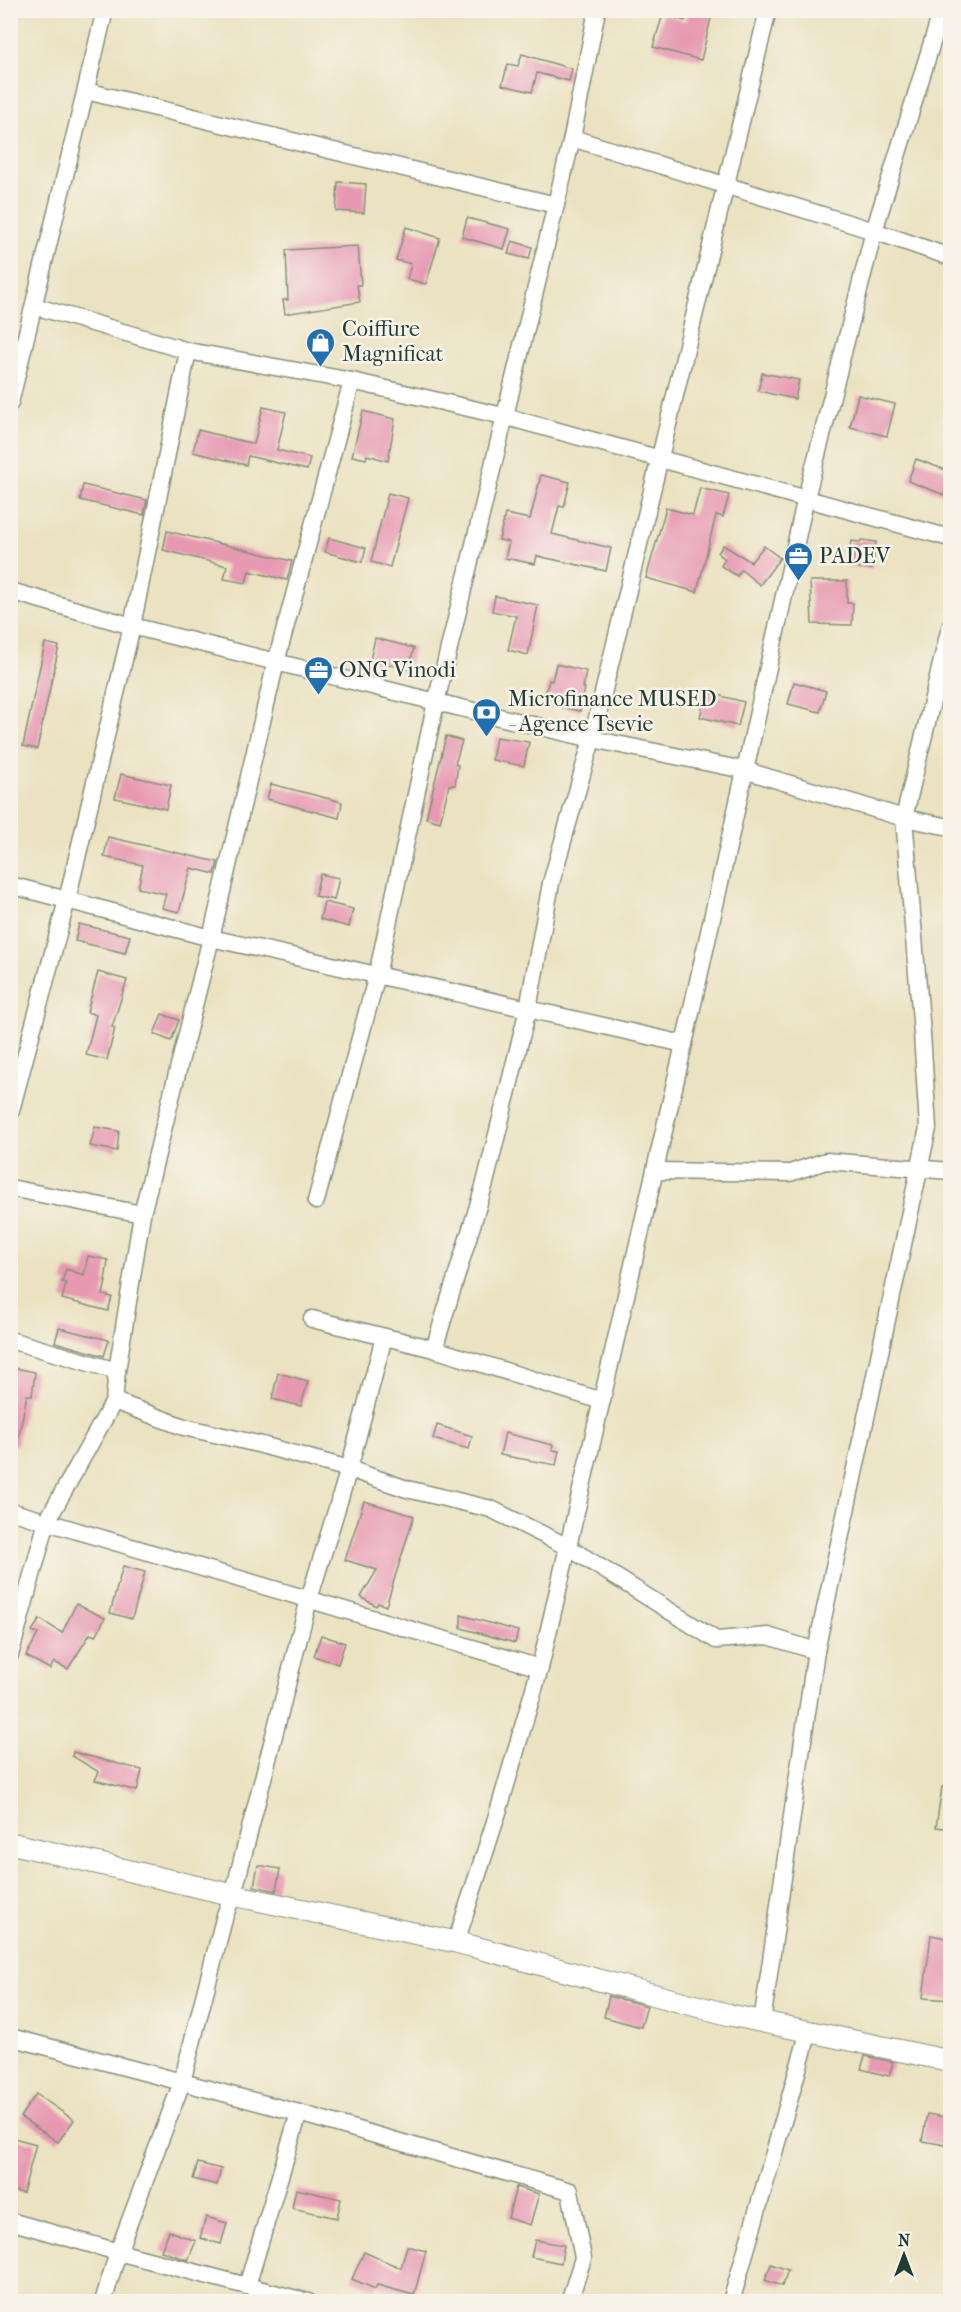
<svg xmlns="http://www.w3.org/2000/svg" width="961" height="2312" font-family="'IM FELL French Canon',serif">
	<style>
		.building { fill: #e799b2 }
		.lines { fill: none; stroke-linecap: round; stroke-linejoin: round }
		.minor-casing { stroke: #85907a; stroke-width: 19 }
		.tertiary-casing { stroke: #85907a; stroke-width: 23 }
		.minor { stroke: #fff; stroke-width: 16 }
		.tertiary { stroke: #fff; stroke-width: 21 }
		.labels { text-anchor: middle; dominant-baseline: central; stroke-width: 5; stroke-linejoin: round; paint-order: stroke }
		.poi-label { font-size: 22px; fill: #1f3d34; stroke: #f7f3e8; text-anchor: start }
	</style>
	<rect width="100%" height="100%" fill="#f7f3e8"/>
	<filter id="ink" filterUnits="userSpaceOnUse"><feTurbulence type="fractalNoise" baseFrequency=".0167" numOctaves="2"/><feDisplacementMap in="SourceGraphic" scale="12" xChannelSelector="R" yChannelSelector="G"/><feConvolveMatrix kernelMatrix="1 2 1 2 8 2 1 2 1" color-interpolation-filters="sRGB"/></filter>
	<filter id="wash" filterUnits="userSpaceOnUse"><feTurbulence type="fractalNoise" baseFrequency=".008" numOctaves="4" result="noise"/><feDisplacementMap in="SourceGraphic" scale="24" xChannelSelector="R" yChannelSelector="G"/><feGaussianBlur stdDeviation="1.35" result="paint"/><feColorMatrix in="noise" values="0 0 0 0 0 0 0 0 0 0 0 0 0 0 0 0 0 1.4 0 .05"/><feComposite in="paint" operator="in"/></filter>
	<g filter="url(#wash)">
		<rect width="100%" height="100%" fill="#ebe2c1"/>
		<g id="blocks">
			<!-- building -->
			<g class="building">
				<polygon points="688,10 713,10 701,60 653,47 663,14 685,21"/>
				<polygon points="522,54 572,69 569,81 537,73 532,92 502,85 508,64 518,66"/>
				<polygon points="338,182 366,184 364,213 336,211"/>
				<polygon points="467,218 510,229 504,249 462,237"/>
				<polygon points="406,227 440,238 426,284 407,279 411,264 396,260"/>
				<polygon points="512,241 532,247 529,259 508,254"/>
				<polygon points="358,246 361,285 357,285 360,302 285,314 283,300 288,300 286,250"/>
				<polygon points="762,373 799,380 795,399 758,391"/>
				<polygon points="858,395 895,404 887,436 850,427"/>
				<polygon points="263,407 286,412 277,450 310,458 307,470 248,456 246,465 193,452 198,430 254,444"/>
				<polygon points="363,411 395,419 388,461 367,455 366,459 352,456"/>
				<polygon points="916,459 951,472 951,486 947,496 908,481"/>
				<polygon points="541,475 570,482 564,507 559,506 552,534 611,548 606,571 537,556 535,564 505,558 509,542 499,540 505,514 530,519"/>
				<polygon points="83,485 147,500 144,515 80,500"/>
				<polygon points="700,488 729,495 723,517 716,515 697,592 646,578 666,508 693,515"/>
				<polygon points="388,493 408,498 390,567 371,562"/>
				<polygon points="167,531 292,561 287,580 249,571 246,583 224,579 227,566 163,550"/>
				<polygon points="329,538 366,548 362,562 325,552"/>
				<polygon points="861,540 876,542 872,569 847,566 851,541 860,542"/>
				<polygon points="723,545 751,562 764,546 780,558 760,585 741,570 737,576 721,566 725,559 718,553"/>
				<polygon points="810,581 847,581 847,603 853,603 852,625 812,624"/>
				<polygon points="495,596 538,605 528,655 508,650 516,616 492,611"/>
				<polygon points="375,638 414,648 408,669 370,660"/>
				<polygon points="45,643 59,646 37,749 23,746"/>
				<polygon points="556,664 586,671 583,688 585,688 580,711 543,703 549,680 552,681"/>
				<polygon points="794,682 826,691 820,712 788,704"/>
				<polygon points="706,692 744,702 738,726 700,717"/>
				<polygon points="446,736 462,741 455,764 458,765 455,785 449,785 440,822 426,818"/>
				<polygon points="496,737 529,742 524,766 492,760"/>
				<polygon points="121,774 171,785 166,809 115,798"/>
				<polygon points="271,784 342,802 339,818 267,799"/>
				<polygon points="108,837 218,862 215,874 191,868 179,912 162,908 166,894 138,888 143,865 104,857"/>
				<polygon points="320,874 339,878 334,900 315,896"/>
				<polygon points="324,902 353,909 349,927 320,919"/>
				<polygon points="79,924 130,936 125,953 75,941"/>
				<polygon points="98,972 127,980 112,1027 115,1028 107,1060 86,1055 96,1015 87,1012"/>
				<polygon points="162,1014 179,1020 171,1041 154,1034"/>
				<polygon points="95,1127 119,1131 117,1151 90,1146"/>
				<polygon points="88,1256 108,1260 105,1281 106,1281 103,1295 112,1297 108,1311 62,1299 66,1283 62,1282 66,1269 84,1275"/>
				<polygon points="59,1328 109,1340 104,1356 55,1342"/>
				<polygon points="10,1367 35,1372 32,1396 27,1395 17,1445 10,1445"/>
				<polygon points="278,1373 308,1381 301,1406 272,1399"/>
				<polygon points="437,1425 472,1436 469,1449 433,1439"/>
				<polygon points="505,1433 553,1445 552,1450 559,1451 556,1465 500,1455"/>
				<polygon points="364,1501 414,1516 386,1606 378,1603 376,1606 361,1597 377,1570 345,1560"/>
				<polygon points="123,1566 145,1572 132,1619 110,1613"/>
				<polygon points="76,1604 105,1618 96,1636 90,1634 68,1669 54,1662 50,1669 26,1656 38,1634 32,1631 40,1619 62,1633"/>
				<polygon points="461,1615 518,1631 515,1643 461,1628"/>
				<polygon points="321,1635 345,1643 338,1664 314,1656"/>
				<polygon points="73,1752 142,1770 137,1791 95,1780 99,1772 72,1756"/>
				<polygon points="942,1787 951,1787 951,1829 936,1827"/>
				<polygon points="258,1865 280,1869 276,1891 254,1886"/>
				<polygon points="931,1935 951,1939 951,2000 923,1998"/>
				<polygon points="609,1996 647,2006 641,2027 604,2017"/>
				<polygon points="865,2056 893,2062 889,2076 861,2069"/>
				<polygon points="36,2094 74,2120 58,2142 20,2117"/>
				<polygon points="927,2114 951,2118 951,2146 922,2141"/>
				<polygon points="10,2137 36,2144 23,2193 10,2190"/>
				<polygon points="198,2163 221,2169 217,2185 193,2179"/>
				<polygon points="516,2187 539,2194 530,2225 508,2218"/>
				<polygon points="296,2189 341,2199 337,2218 292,2208"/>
				<polygon points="206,2217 227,2223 221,2244 200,2238"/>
				<polygon points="169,2231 196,2241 188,2260 161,2251"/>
				<polygon points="535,2240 564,2245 561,2263 531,2257"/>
				<polygon points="407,2246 426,2251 414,2295 377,2285 375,2289 352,2279 364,2252 401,2268"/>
				<polygon points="771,2264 788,2270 782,2286 765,2280"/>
			</g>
		</g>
	</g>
	<g filter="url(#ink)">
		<use href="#blocks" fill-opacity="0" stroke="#85907a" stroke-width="1.5"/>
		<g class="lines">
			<defs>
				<g id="minor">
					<polyline points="86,91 556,205"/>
					<polyline points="572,138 874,231 950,257"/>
					<polyline points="34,306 188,351 352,381 503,416 950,538"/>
					<polyline points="10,403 105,10"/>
					<polyline points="10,591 132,626 436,702 592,739 744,770 904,818 950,827"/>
					<polyline points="10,885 211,938 684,1044"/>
					<polyline points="10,1114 67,900 132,626 188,351"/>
					<polyline points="655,1171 790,1173 826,1161 950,1171"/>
					<polyline points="10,1188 142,1214"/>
					<polyline points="316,1201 377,975 436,702 572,138 597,10"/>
					<polyline points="312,1319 434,1349 602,1401"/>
					<polyline points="384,1337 349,1469 309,1599 233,1895 225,1915 182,2082 299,2113 570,2191 583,2258 569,2302"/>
					<polyline points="10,1340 117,1371"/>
					<polyline points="434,1349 485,1183 528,1009 551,883 592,739 768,10"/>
					<polyline points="114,1401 184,1427 258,1444 349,1469 407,1489 491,1509 568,1547 716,1640 768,1636 816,1651"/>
					<polyline points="10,1511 540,1668 684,1044 804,506 874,231 942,10"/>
					<polyline points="10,1655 47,1521 114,1401 117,1371 142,1214 211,938 276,662 352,381"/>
					<polyline points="456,1942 499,1809 540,1668"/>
					<polyline points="762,2022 816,1651 928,1128 922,1033 904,818 950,627"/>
					<polyline points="10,2037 182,2082 118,2252 103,2302"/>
					<polyline points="10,2221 118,2252 308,2302"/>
					<polyline points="247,2286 299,2113"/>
					<polyline points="731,2302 809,2031"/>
				</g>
				<polyline id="tertiary" points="10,1843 233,1895 456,1942 730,2015 950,2061"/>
			</defs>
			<!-- minor casing -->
			<use href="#minor" class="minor-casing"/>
			<!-- tertiary casing -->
			<use href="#tertiary" class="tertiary-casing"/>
			<!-- minor -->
			<use href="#minor" class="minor"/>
			<!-- tertiary -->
			<use href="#tertiary" class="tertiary"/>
		</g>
	</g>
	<!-- icons -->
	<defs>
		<symbol id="shop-pin" viewBox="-11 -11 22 30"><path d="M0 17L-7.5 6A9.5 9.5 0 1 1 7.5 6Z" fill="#1f6fb2" stroke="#f7f3e8"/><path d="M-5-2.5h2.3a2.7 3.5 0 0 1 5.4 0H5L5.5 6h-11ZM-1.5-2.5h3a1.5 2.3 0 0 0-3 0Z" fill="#fff"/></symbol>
		<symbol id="office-pin" viewBox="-11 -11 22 30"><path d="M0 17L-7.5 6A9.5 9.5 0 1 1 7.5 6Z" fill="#1f6fb2" stroke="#f7f3e8"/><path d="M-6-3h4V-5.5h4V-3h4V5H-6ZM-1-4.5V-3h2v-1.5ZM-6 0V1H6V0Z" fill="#fff"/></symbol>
		<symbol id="bank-pin" viewBox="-11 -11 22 30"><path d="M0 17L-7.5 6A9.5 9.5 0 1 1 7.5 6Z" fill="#1f6fb2" stroke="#f7f3e8"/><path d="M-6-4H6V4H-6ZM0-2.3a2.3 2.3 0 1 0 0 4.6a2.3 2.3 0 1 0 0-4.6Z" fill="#fff"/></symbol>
	</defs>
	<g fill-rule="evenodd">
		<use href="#shop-pin" x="304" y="326" width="33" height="45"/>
		<use href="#office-pin" x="782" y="540" width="33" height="45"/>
		<use href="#office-pin" x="302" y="654" width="33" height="45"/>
		<use href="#bank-pin" x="470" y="696" width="33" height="45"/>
	</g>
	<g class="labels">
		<!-- poi labels -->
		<g class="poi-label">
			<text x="342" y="329">Coiffure<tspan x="342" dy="25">Magnificat</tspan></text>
			<text x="819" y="556">PADEV</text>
			<text x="339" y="670">ONG Vinodi</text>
			<text x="508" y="699">Microfinance MUSED<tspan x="508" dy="25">- Agence Tsevie</tspan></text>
		</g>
	</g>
	<!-- margin -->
	<rect width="961" height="2312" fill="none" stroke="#f7f3e8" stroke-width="36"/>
	<!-- north arrow -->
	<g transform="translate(904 2255)" stroke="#f7f3e8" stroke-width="4.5" paint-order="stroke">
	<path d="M0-4.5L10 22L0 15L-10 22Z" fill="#1f3d34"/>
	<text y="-9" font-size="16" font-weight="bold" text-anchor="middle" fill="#1f3d34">N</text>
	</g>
</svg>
